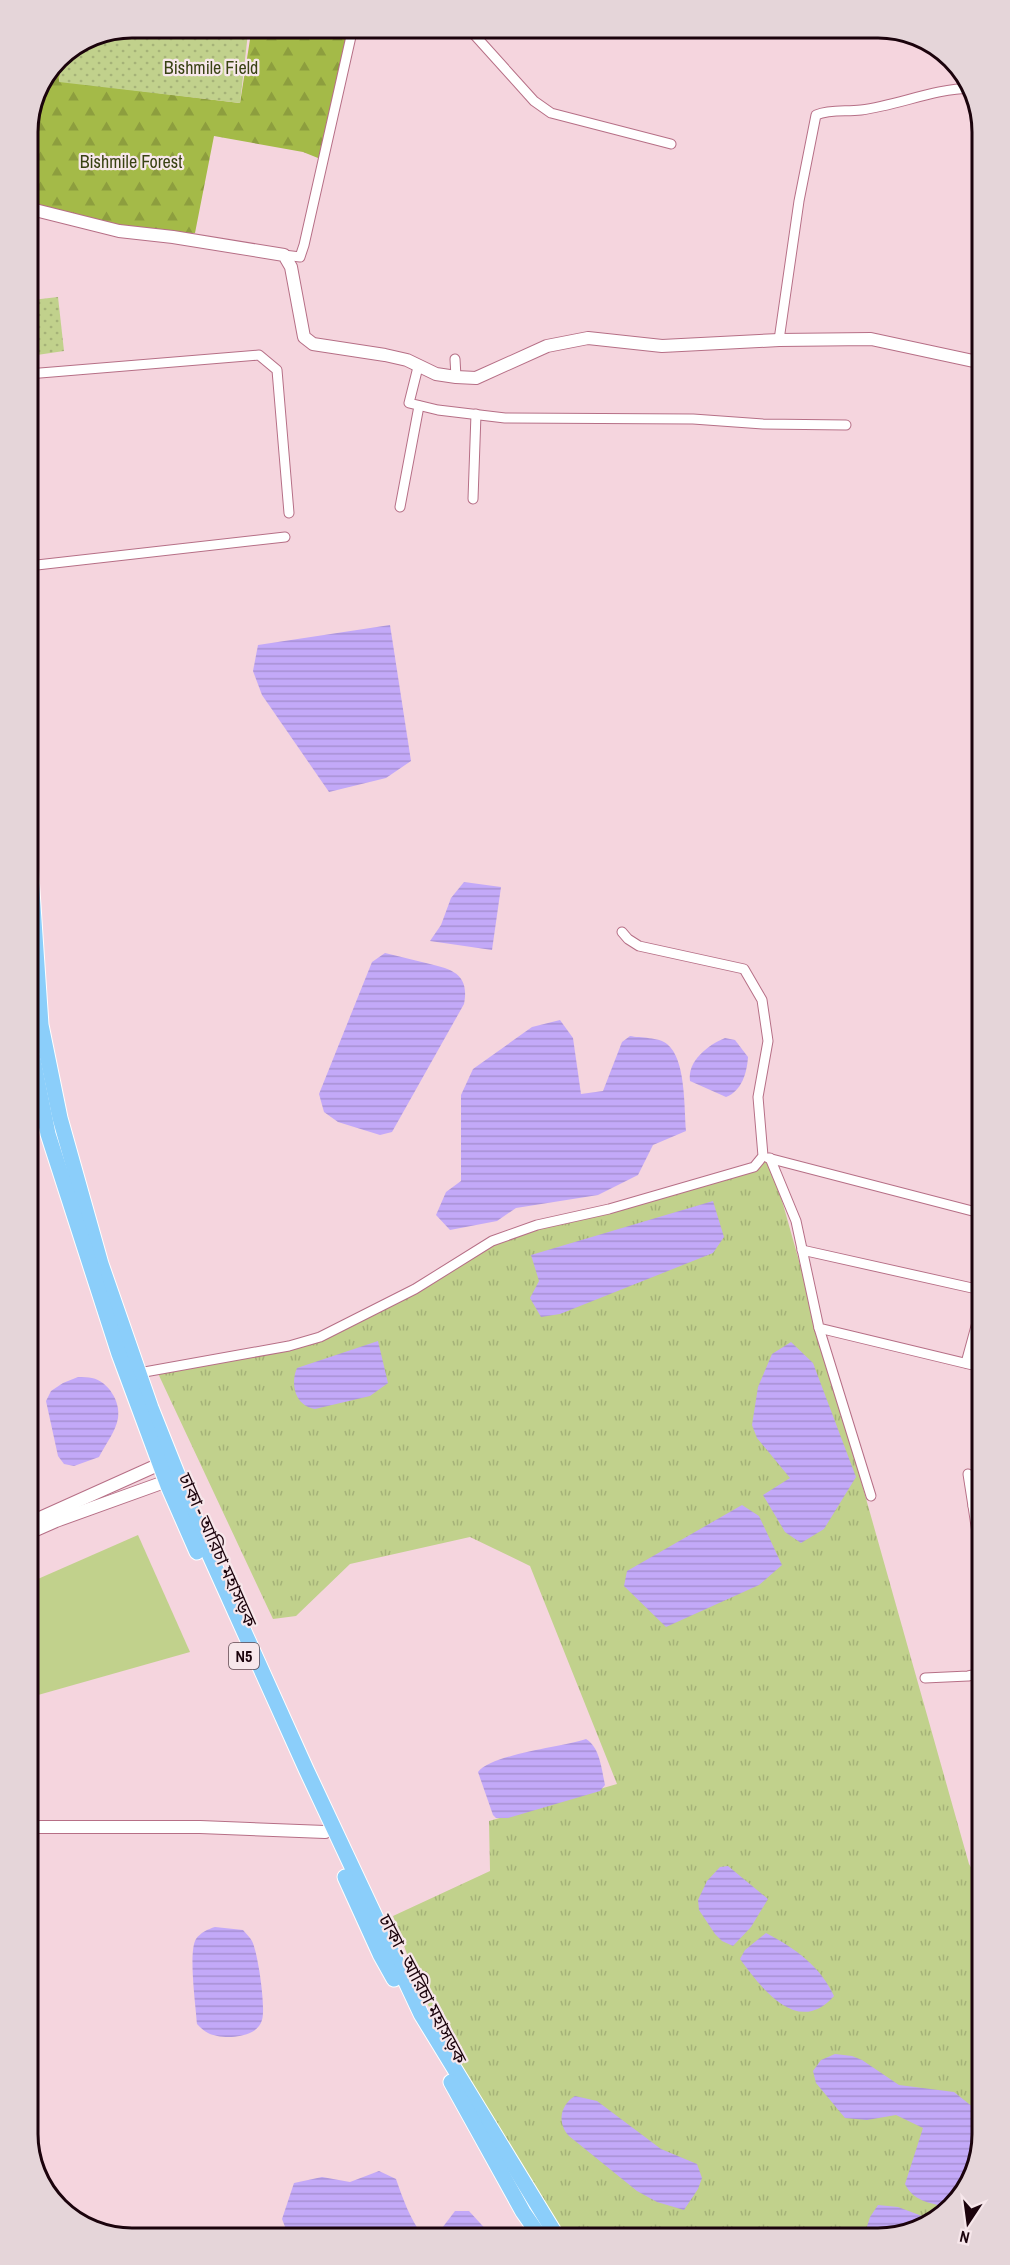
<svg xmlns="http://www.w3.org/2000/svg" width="1010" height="2265" font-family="'Archivo Narrow','Noto Sans Bengali',sans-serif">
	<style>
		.grass { fill: url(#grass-tufts) }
		.forest { fill: url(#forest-firs) }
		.park { fill: url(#park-dots) }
		.pitch { fill: #c1d18c }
		.water { fill: url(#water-rules) }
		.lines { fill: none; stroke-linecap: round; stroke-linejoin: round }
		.minor-casing { stroke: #b66f86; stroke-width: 11 }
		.tertiary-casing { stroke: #b66f86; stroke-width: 14 }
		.trunk-casing { stroke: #fff; stroke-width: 17 }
		.minor { stroke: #fff; stroke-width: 9 }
		.tertiary { stroke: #fff; stroke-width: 12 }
		.trunk { stroke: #8bcefa; stroke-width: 15 }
		.labels { text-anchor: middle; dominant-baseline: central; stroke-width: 4.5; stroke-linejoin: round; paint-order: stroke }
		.shield { fill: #f7e7eb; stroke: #5d474f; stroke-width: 1.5 }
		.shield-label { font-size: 16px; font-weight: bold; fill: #1b030c }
		.park-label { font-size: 18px; fill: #394213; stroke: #f7e7eb }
		.street-label { font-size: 18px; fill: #1b030c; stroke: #f7e7eb }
		.rim { fill: none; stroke: #1b030c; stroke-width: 3 }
	</style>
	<defs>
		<pattern id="grass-tufts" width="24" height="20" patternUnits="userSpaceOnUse" patternTransform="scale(1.5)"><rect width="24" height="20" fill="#c1d18c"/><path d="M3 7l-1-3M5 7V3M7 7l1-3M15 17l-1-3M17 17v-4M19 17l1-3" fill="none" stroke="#a5b278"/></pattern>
		<pattern id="forest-firs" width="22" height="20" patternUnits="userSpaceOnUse" patternTransform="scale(1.5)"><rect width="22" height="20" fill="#a4ba48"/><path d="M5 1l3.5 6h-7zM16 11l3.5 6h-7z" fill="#8d9e3e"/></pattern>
		<pattern id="park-dots" width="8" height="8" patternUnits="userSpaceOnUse" patternTransform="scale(1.5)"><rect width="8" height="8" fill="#c1d18c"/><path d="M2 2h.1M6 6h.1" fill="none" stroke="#a5b278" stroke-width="1.8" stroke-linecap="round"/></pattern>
		<pattern id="water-rules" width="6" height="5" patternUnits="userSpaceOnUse" patternTransform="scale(1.5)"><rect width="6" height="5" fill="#c3a9f8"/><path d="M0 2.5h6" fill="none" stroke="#a790d3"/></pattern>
	</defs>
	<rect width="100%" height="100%" fill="#f5d5de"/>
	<!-- grass -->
	<polygon class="grass" points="770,1158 969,1864 982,1886 983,2134 965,2192 913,2232 562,2235 522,2180 421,1992 393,1916 490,1871 489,1821 617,1784 530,1566 470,1537 350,1564 296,1616 273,1619 155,1367 320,1337 518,1232"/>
	<!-- forest -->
	<polygon class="forest" points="353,32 323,160 303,152 214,136 195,233 119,231 27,207 27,125 58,57 63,54 59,81 240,103 251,33"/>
	<!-- park -->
	<g class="park">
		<polygon points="248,33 240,103 59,82 63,54 92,35"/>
		<polygon points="58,297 64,351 37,355 32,300"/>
	</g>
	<!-- pitch -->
	<polygon class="pitch" points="138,1535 190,1652 31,1697 31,1582"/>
	<!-- water -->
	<g class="water">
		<polygon points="390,625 411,761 386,778 329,792 262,695 253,671 258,645"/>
		<polygon points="464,882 501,887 492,950 430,941 441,925 451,898"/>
		<path d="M 385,953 C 399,956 412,960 426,963 C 451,969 470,973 464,1004 L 392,1132 L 380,1135 L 338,1122 L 324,1112 L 319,1094 L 372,962 Z"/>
		<path d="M 560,1020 L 573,1038 L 581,1094 L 603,1091 L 622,1042 L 630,1036 C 640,1038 659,1037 667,1044 C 686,1059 684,1107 686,1131 L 653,1145 L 638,1175 L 598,1195 L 516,1208 L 497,1221 L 450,1230 L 436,1215 L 446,1192 L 461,1181 L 461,1095 L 473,1069 L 532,1027 Z"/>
		<path d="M 725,1038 L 735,1040 L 748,1057 C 747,1072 742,1091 726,1097 L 690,1081 C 687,1061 708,1045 725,1038 Z"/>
		<polygon points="713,1201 724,1237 713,1253 560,1314 541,1317 530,1298 539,1281 531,1255"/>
		<path d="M 378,1341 L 388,1383 L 370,1396 L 315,1409 C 295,1406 290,1384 297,1368 Z"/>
		<polygon points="791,1342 813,1363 856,1477 824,1529 801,1543 785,1532 763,1495 790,1478 757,1438 752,1425 758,1387 772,1354"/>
		<path d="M 78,1377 C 82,1377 88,1377 92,1378 C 108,1381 121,1402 118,1418 C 116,1431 105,1445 99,1457 L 74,1466 L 64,1464 L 58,1456 L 46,1401 L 51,1391 L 63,1383 Z"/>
		<polygon points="742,1505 759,1516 782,1565 759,1585 666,1627 624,1586 627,1571"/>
		<path d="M 586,1739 C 600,1747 602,1771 605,1785 L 600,1791 L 508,1818 L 496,1818 L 493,1815 L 478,1772 C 492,1754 562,1747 586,1739 Z"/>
		<polygon points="728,1866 768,1899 751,1927 733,1946 722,1941 715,1934 699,1910 698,1900 707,1881 720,1867"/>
		<path d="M 215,1927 L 243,1930 C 246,1934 250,1937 252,1941 C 258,1953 266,2008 262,2020 C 257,2039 222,2040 208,2033 C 204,2031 200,2027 197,2024 C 196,2007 188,1952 196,1939 C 200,1933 208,1929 215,1927 Z"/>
		<path d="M 766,1933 C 796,1949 819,1965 834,1996 C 798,2037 762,1989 740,1959 L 745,1950 Z"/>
		<path d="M 835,2054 L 852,2056 L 862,2060 L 899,2085 L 954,2092 L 974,2108 L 983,2120 L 983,2134 L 965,2192 L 946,2207 C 930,2203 913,2201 905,2184 L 923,2128 L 896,2115 L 867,2120 L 845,2118 L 816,2083 L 813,2071 L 821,2060 Z"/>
		<path d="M 575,2096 L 597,2101 L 661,2149 L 697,2164 L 702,2178 L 698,2189 L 684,2210 L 657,2202 L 637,2191 L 569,2136 C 557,2123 560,2105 575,2096 Z"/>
		<path d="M 379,2171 L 396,2179 C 403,2199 410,2219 423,2236 L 289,2237 L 282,2219 L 294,2183 L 322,2177 L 350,2182 Z"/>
		<polygon points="878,2205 898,2207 930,2219 913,2232 865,2233 870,2217"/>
		<polygon points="455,2211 469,2211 491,2235 436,2236"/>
	</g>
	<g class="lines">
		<defs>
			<g id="minor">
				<polyline points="471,31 534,101 551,113 671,144"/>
				<polyline points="284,255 300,257 304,245 352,32"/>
				<path d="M 779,340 L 799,201 L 816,115 C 831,109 846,112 861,110 C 899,105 933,89 971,88"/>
				<polyline points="455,359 456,377"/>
				<polyline points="418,367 409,403 438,410 505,418 693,419 763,424 846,425"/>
				<polyline points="28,374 259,355 277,370 289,513"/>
				<polyline points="473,499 476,414"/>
				<polyline points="400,507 419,406"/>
				<polyline points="28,566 285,537"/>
				<polyline points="768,1158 980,1213"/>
				<polyline points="770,1158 796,1221 819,1328 981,1367"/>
				<polyline points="802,1250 981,1290"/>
				<polyline points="819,1328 871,1496"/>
				<polyline points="966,1363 981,1308"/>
				<polyline points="139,1373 289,1346 320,1337 415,1289 492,1241 537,1225 609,1209 754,1167 763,1156 758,1097 768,1041 762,1000 744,969 639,946 628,939 622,932"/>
				<polyline points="968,1474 973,1506"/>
				<polyline points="981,1505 973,1506 981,1559"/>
				<polyline points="925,1678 968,1676 982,1673"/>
			</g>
			<g id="tertiary">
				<polyline points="27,208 119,231 173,237 284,255 291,267 304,337 313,344 385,355 407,360 436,374 456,377 476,378 547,346 588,338 662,346 779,340 871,339 978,362"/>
				<polyline points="31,1522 160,1464"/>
				<polyline points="31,1532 56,1521 167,1481"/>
				<polyline points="32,1827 200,1827 325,1832"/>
			</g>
			<g id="trunk">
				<polyline points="29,846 41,1025 60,1118 101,1264 151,1408 210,1556 306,1769 421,2014 556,2235"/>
				<polyline points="30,1044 48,1134 119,1354 168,1486 197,1552"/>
				<polyline points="345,1877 380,1954 394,1979"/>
				<polyline points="451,2082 523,2212 539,2235"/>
			</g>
		</defs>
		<!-- minor casing -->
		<use href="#minor" class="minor-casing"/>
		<!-- tertiary casing -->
		<use href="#tertiary" class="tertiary-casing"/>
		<!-- trunk casing -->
		<use href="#trunk" class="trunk-casing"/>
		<!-- minor -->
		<use href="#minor" class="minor"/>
		<!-- tertiary -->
		<use href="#tertiary" class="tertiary"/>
		<!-- trunk -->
		<use href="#trunk" class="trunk"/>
	</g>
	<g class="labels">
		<!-- shield labels -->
		<rect class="shield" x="229" y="1643" width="30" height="26" rx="4.5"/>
		<g class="shield-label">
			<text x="244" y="1656">N5</text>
		</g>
		<!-- park labels -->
		<g class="park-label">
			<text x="211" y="67">Bishmile Field</text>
			<text x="131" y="161">Bishmile Forest</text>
		</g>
		<!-- street labels -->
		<g class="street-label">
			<text transform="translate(218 1550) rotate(66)">ঢাকা - আরিচা মহাসড়ক</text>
			<text transform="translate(423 1989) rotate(62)">ঢাকা - আরিচা মহাসড়ক</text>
		</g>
	</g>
	<!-- crop -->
	<path d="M0 0H1010V2265H0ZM132 38H878A94 94 0 0 1 972 132V2134A94 94 0 0 1 878 2228H132A94 94 0 0 1 38 2134V132A94 94 0 0 1 132 38Z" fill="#e5d5d9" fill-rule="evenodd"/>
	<path class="rim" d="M132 38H878A94 94 0 0 1 972 132V2134A94 94 0 0 1 878 2228H132A94 94 0 0 1 38 2134V132A94 94 0 0 1 132 38Z"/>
	<!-- north arrow -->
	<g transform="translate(968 2223) rotate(193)" stroke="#f7e7eb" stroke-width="4.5" paint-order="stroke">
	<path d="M0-4.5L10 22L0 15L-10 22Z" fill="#1b030c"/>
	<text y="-9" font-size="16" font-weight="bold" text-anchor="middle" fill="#1b030c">N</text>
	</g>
</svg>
